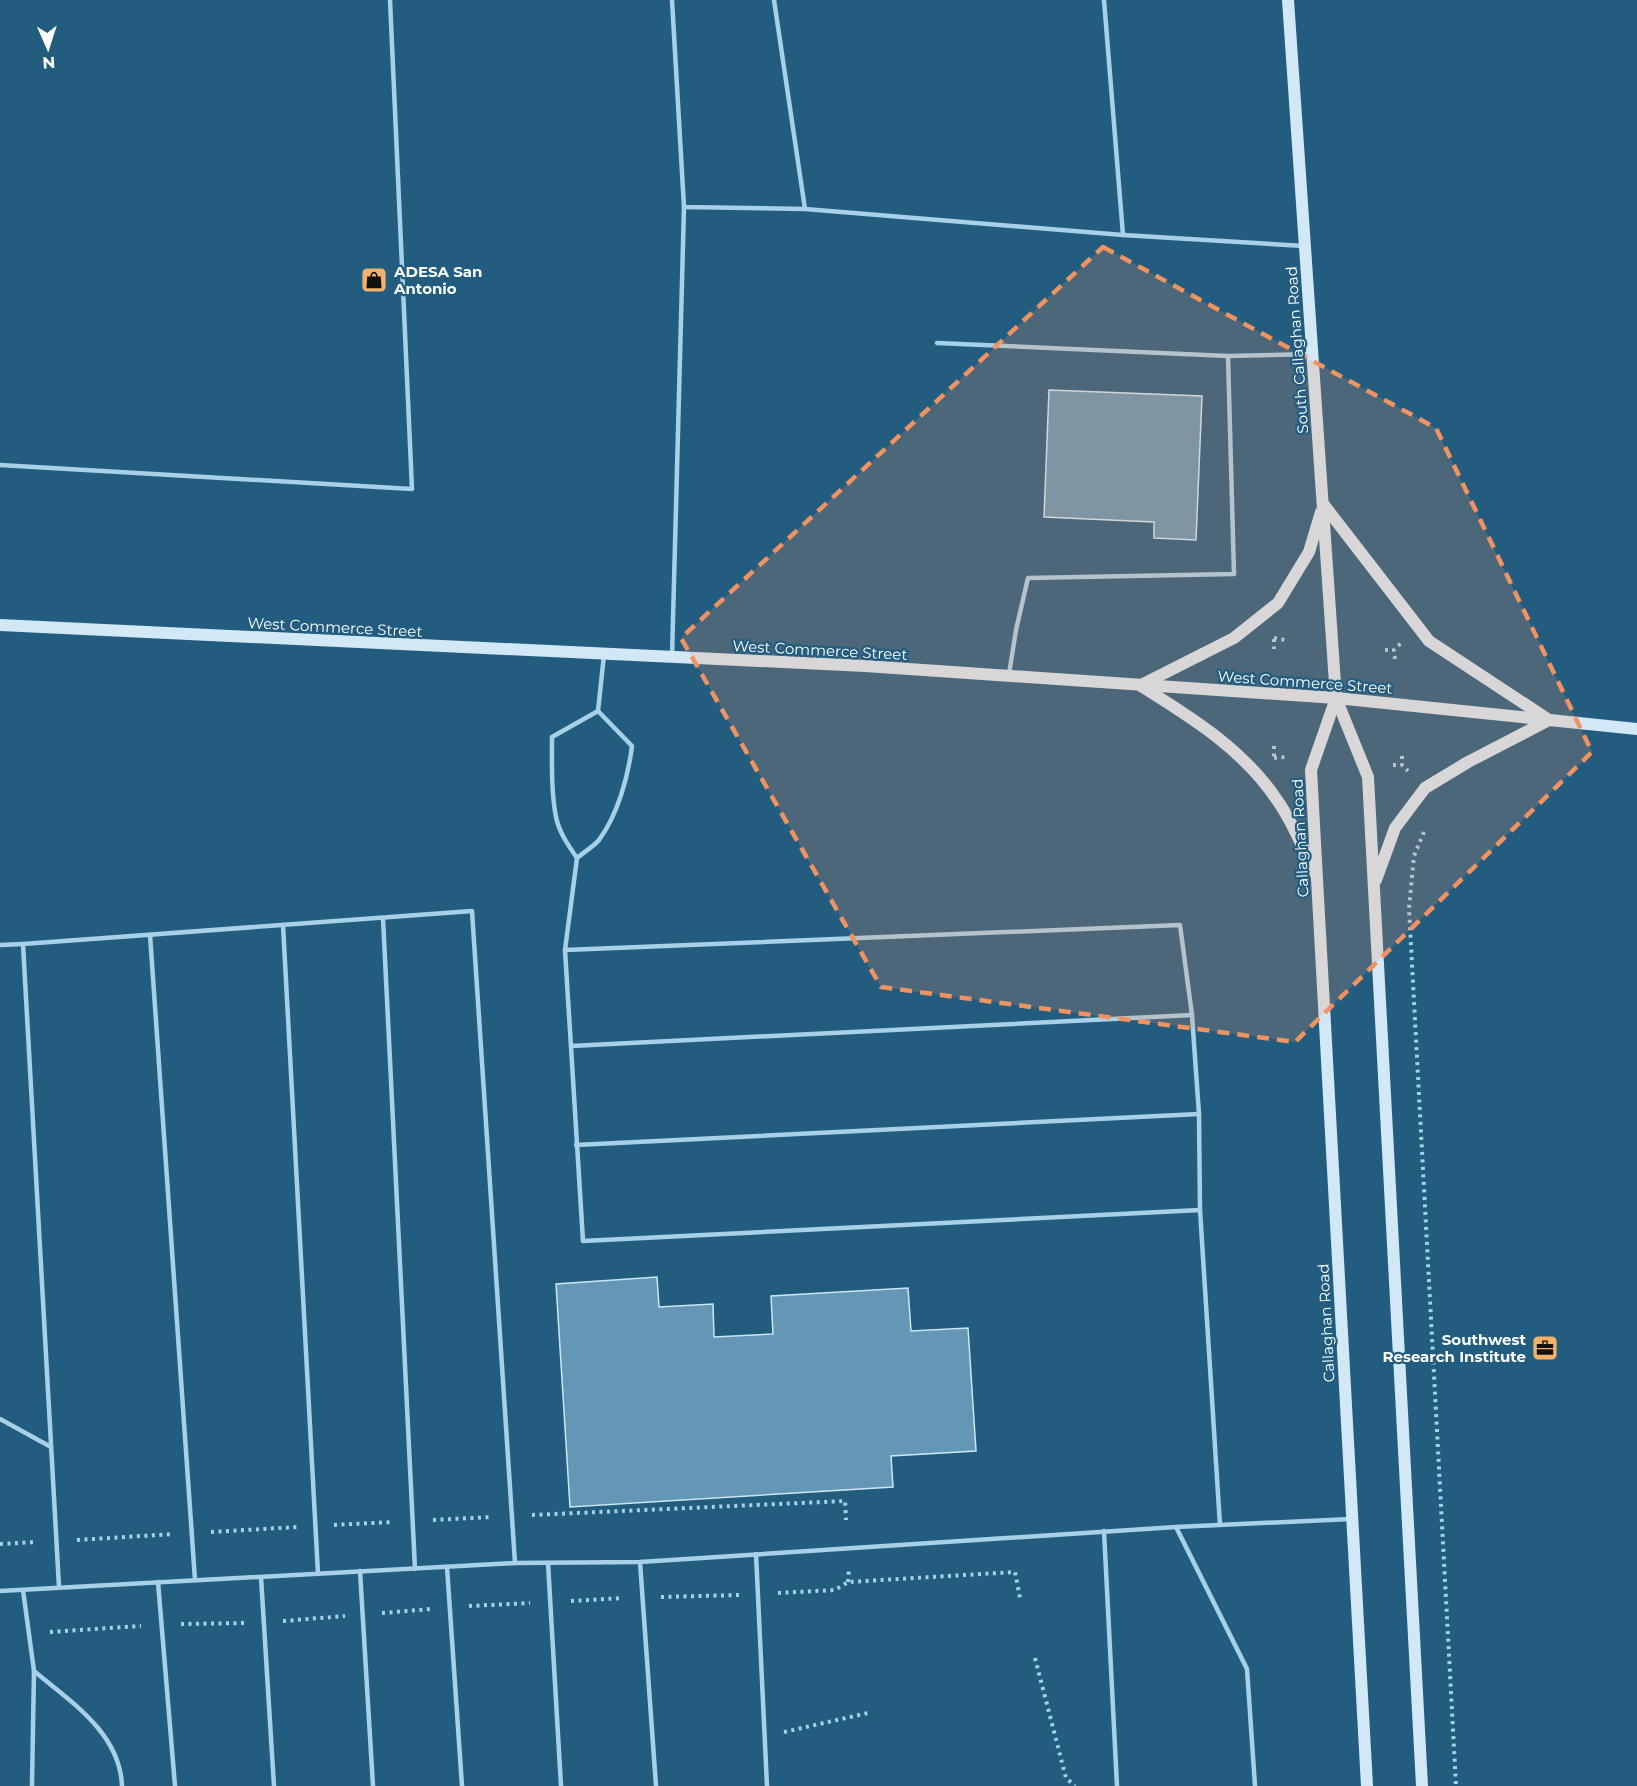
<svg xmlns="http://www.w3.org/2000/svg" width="1637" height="1786" font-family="Montserrat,sans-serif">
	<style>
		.building { fill: #6397b5; stroke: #cbe7f6; stroke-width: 1.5 }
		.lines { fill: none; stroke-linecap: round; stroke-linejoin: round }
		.path { stroke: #a8d0e7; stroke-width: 4; stroke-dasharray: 3 4.5; stroke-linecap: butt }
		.service { stroke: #a8d0e7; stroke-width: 4.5 }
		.secondary { stroke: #d2e8f6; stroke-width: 12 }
		.marked { fill: #f09361; fill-opacity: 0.2; stroke: #f09361; stroke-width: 4.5; stroke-dasharray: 12 8; stroke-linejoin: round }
		.labels { text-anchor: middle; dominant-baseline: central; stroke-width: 4.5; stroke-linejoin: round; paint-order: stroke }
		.poi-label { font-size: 15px; font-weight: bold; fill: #fff; stroke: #225d80; text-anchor: start }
		.street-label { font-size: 15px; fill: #fff; stroke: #225d80 }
	</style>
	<rect width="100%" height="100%" fill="#225d80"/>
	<!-- building -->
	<g class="building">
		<polygon points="1049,390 1202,396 1196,540 1154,538 1154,522 1044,517"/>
		<polygon points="657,1277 659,1307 713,1304 714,1337 773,1334 771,1296 908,1288 911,1331 968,1328 976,1451 891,1456 893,1487 570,1507 556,1284"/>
	</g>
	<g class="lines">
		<!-- path -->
		<g class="path">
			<polyline points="1274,638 1285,640"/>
			<polyline points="1274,639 1274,649"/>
			<polyline points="1385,650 1394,650"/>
			<polyline points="1395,659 1394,650 1402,642"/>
			<polyline points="1274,746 1274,757"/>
			<polyline points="1402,756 1402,765"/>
			<polyline points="1274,758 1286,757"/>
			<polyline points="1393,765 1402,765 1408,771"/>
			<polyline points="1424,832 1414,856 1409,908 1456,1786"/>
			<polyline points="532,1515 845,1501 846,1520"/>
			<polyline points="433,1520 491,1517"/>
			<polyline points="334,1525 393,1522"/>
			<polyline points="211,1532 297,1527"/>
			<polyline points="77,1540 174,1534"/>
			<polyline points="0,1544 36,1542"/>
			<polyline points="848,1582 849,1568"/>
			<polyline points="778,1593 835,1590 848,1582 1015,1572 1020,1598"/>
			<polyline points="661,1597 740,1595"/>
			<polyline points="571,1601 623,1598"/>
			<polyline points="469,1606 530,1603"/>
			<polyline points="382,1613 431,1609"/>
			<polyline points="283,1621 345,1616"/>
			<polyline points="181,1624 246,1623"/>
			<polyline points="50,1632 141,1626"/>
			<polyline points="1035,1658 1066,1778 1075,1786"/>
			<polyline points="784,1732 868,1713"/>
		</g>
		<!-- service -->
		<g class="service">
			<polyline points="672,0 684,207 805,209 1123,235 1304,246"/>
			<polyline points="774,0 805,209"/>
			<polyline points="1104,0 1123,235"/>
			<polyline points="937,343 1228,356"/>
			<polyline points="0,465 412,489 390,0"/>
			<polyline points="672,657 684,207"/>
			<polyline points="1009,674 1016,630 1028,578 1234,574 1228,356 1311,354"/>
			<path d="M 598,711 L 632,746 C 628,777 618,814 599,840 C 593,847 584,852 577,858 C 568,845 559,832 556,817 C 551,791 552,763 552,737 Z"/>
			<polyline points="598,711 604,655"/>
			<polyline points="383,918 415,1569"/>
			<polyline points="283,925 318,1574"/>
			<polyline points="150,935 195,1580"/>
			<polyline points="0,945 23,944"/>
			<polyline points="565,950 577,858"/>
			<polyline points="571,1046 1192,1015"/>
			<polyline points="576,1145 1199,1114"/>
			<polyline points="1200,1210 583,1241 565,950 1180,925 1192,1015 1199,1114 1200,1210 1220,1525"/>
			<polyline points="0,1419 51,1447"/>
			<polyline points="1176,1527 1247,1669 1255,1786"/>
			<polyline points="1104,1531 1117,1786"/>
			<polyline points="756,1554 767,1786"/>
			<polyline points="640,1562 656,1786"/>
			<polyline points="548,1563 561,1786"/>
			<polyline points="447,1567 462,1786"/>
			<polyline points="360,1571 373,1786"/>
			<polyline points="261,1577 274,1786"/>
			<polyline points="158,1582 175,1786"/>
			<polyline points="59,1587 23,944 472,911 515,1563"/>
			<polyline points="23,1590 34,1671 32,1786"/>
			<polyline points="0,1591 515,1563 640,1562 1176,1527 1351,1519"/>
			<path d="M 34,1671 C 71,1702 120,1733 122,1786"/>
		</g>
		<!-- secondary -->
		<g class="secondary">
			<polyline points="1288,0 1336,698 1368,777 1422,1786"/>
			<polyline points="1324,505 1429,641 1549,720 1468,762 1425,788 1395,828 1376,880"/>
			<polyline points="0,625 865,666 1336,698 1637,729"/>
			<polyline points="1141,685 1234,638 1278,603 1309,552 1321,512"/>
			<path d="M 1141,686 C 1192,718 1243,749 1277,800 C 1293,822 1303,849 1315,873"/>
			<polyline points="1336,698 1311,770 1367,1786"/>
		</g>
	</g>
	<!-- marked area -->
	<path class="marked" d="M 1103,247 L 1436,428 L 1592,752 L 1295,1042 L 881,987 L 681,638 Z"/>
	<!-- icons -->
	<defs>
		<symbol id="shop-square" viewBox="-11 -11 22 22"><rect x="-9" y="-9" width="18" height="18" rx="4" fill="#f3b16a" stroke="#225d80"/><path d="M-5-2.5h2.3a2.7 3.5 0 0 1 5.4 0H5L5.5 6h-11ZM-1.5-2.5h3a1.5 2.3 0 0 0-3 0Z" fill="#111"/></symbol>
		<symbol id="office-square" viewBox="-11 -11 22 22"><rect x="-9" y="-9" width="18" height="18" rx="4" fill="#f3b16a" stroke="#225d80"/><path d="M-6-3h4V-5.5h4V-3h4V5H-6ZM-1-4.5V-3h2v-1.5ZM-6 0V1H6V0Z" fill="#111"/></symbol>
	</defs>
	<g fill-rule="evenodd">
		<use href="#shop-square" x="359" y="265" width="30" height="30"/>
		<use href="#office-square" x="1530" y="1333" width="30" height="30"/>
	</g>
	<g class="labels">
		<!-- poi labels -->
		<g class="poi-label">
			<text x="394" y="271">ADESA San<tspan x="394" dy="17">Antonio</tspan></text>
			<text x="1526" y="1339" text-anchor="end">Southwest<tspan x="1526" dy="17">Research Institute</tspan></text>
		</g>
		<!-- street labels -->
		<g class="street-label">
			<text transform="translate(1297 350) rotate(-94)">South Callaghan Road</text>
			<text transform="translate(335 627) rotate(3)">West Commerce Street</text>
			<text transform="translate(820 650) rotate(3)">West Commerce Street</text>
			<text transform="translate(1305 682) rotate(4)">West Commerce Street</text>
			<text transform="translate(1300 838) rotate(-93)">Callaghan Road</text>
			<text transform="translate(1326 1323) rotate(-93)">Callaghan Road</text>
		</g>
	</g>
	<!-- north arrow -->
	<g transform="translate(48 48) rotate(177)" stroke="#225d80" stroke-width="4.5" paint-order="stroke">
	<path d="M0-4.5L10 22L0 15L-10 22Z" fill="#ffffff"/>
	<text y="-9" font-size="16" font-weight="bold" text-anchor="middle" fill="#ffffff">N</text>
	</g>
</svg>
